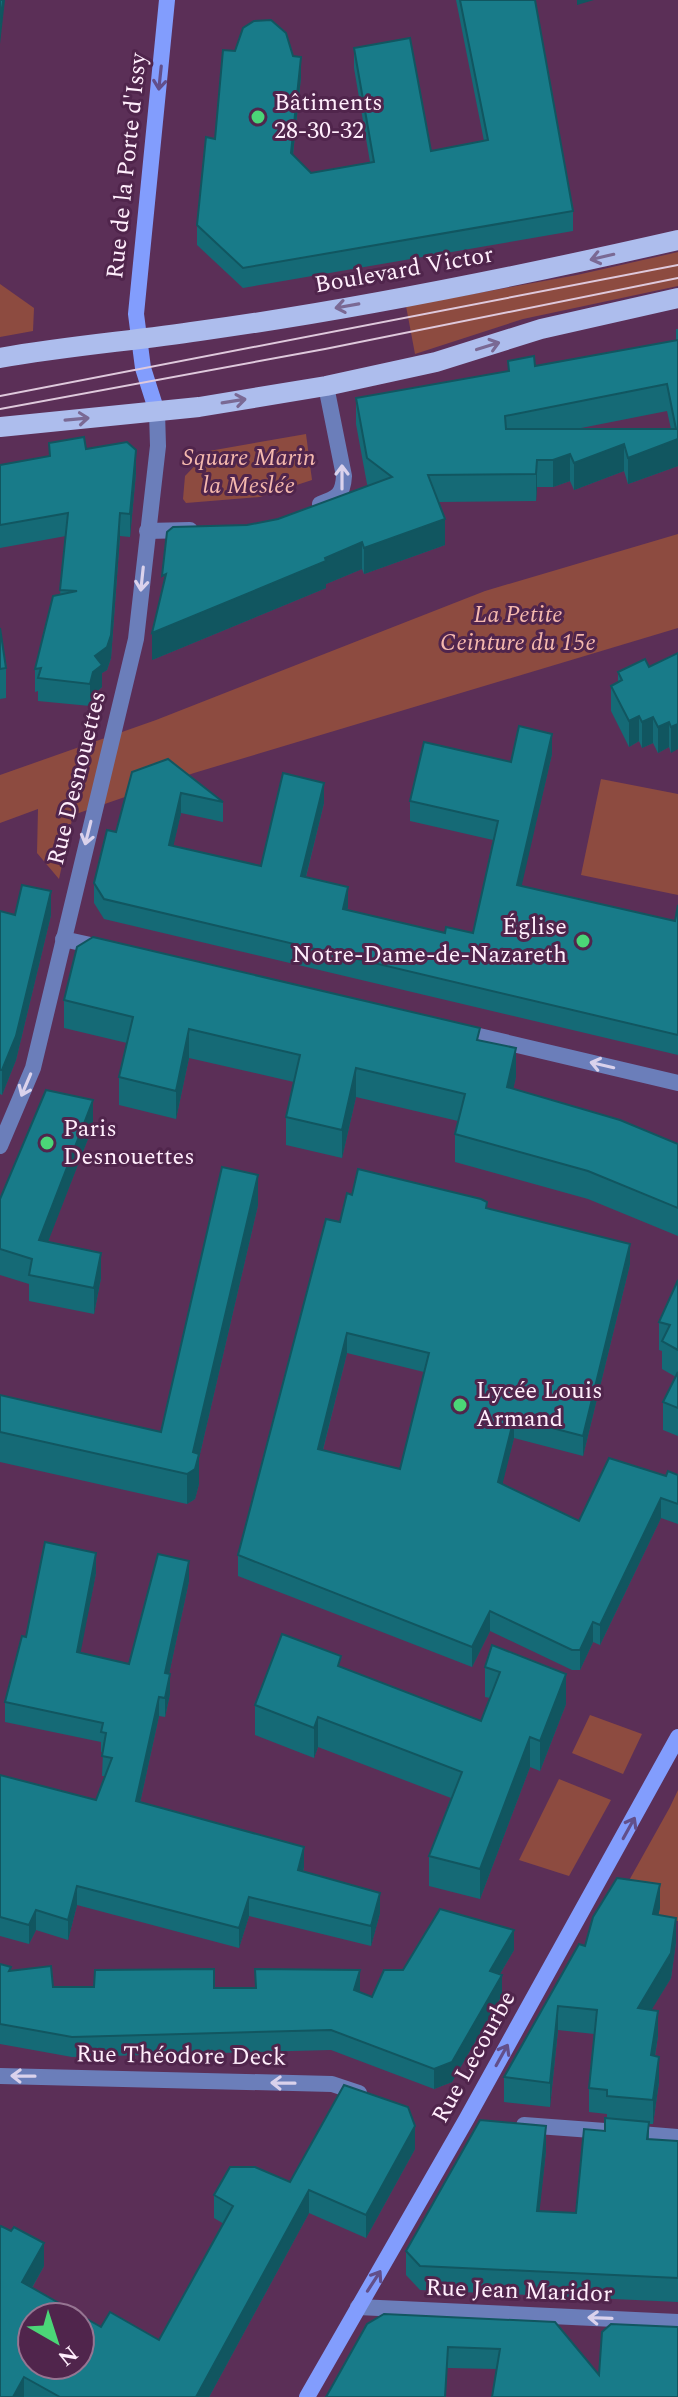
<svg xmlns="http://www.w3.org/2000/svg" width="678" height="2397" font-family="Spectral,serif">
	<style>
		.green { fill: #8d4b40 }
		.lines { fill: none; stroke-linecap: round; stroke-linejoin: round }
		.pedestrian { stroke: #6b7eba; stroke-width: 16 }
		.minor { stroke: #6b7eba; stroke-width: 16 }
		.tertiary { stroke: #6b7eba; stroke-width: 16 }
		.secondary { stroke: #829dfd; stroke-width: 16 }
		.primary { stroke: #adbded; stroke-width: 20 }
		.tram { stroke: #dfc9dc; stroke-width: 2 }
		.wall { fill: #156a76; fill-rule: evenodd }
		.shaded-wall { fill: #115660 }
		.building { fill: #187b89; stroke: #115660; stroke-width: 2; fill-rule: evenodd }
		.oneway { stroke: #624f8a }
		.oneway2 { stroke: #7a6994 }
		.oneway3 { stroke: #dad2ec }
		.poi-dot { fill: #4bd677; stroke: #50254c; stroke-width: 3 }
		.labels { text-anchor: middle; dominant-baseline: central; stroke-width: 6; stroke-linejoin: round; paint-order: stroke }
		.poi-label { font-size: 24px; fill: #ffeefc; stroke: #50254c; text-anchor: start }
		.street-label { font-size: 24px; fill: #ffeefc; stroke: #50254c }
		.park-label { font-size: 24px; font-style: italic; fill: #f5b9ae; stroke: #50254c }
	</style>
	<rect width="100%" height="100%" fill="#5b2f57"/>
	<!-- green -->
	<g class="green">
		<polygon points="678,252 678,286 523,319 415,354 406,306 577,275"/>
		<polygon points="0,284 34,308 33,331 0,337"/>
		<polygon points="306,434 312,480 260,497 186,503 183,499 185,476 209,451"/>
		<polygon points="678,534 678,628 194,773 73,815 59,879 37,853 38,809 0,823 0,775 156,720 485,591"/>
		<polygon points="601,779 678,794 678,895 581,875"/>
		<polygon points="590,1715 642,1734 623,1774 572,1753"/>
		<polygon points="559,1779 611,1800 569,1876 519,1860"/>
		<polygon points="678,1790 678,1921 612,1911 670,1807"/>
	</g>
	<g class="lines">
		<!-- pedestrian -->
		<g class="pedestrian">
			<polyline points="524,2125 605,2131"/>
			<polyline points="628,2133 678,2137"/>
		</g>
		<!-- minor -->
		<g class="minor">
			<path d="M 320,504 C 337,498 343,495 344,476 L 326,386"/>
			<polyline points="147,531 190,530"/>
			<polyline points="63,939 104,948"/>
			<polyline points="462,1032 678,1083"/>
			<polyline points="0,2076 332,2084 359,2093"/>
			<polyline points="358,2307 678,2322"/>
		</g>
		<!-- tertiary -->
		<polyline class="tertiary" points="0,1146 33,1068 136,639 158,446 157,412"/>
		<!-- secondary -->
		<g class="secondary">
			<polyline points="157,412 143,368 136,314 167,0"/>
			<polyline points="307,2397 466,2120 678,1737"/>
		</g>
		<!-- primary -->
		<g class="primary">
			<path d="M 0,358 C 66,346 133,341 199,331 C 360,309 520,276 678,240"/>
			<polyline points="0,427 199,407 326,386 436,362 541,329 678,298"/>
		</g>
		<!-- tram -->
		<g class="tram">
			<polyline points="0,396 678,265"/>
			<polyline points="0,409 325,349 678,278"/>
		</g>
	</g>
	<!-- wall -->
	<g class="wall">
		<polygon points="456,0 535,0 573,211 573,231 243,288 197,245 197,225 215,139 293,56 301,77 293,155 311,173 370,162 354,68 354,48 431,151 484,141"/>
		<path d="M 676,329 L 678,329 L 678,466 L 628,484 L 624,471 L 574,490 L 570,481 L 553,487 L 537,487 L 536,501 L 439,502 L 445,545 L 364,574 L 362,569 L 326,584 L 326,588 L 152,660 L 247,525 L 278,519 L 368,486 L 367,484 L 356,424 L 356,398 L 508,371 L 508,361 L 535,366 L 676,341 ZM 667,411 L 671,429 L 576,429 Z"/>
		<polygon points="49,443 86,449 136,473 130,537 120,536 111,658 107,670 102,673 102,687 93,695 90,706 38,701 38,691 35,692 35,669 60,595 66,536 0,548 0,465 49,456"/>
		<polygon points="0,628 6,668 6,698 0,699"/>
		<polygon points="678,653 671,753 669,747 658,753 653,743 642,748 639,741 629,747 611,711 611,686 618,682 618,672 649,667"/>
		<polygon points="552,754 521,886 675,921 678,905 678,1055 104,919 94,903 94,883 116,832 132,772 223,802 223,822 181,813 173,846 261,866 324,803 306,877 348,907 347,910 445,933 473,933 493,840 410,821 410,801 511,762"/>
		<polygon points="0,911 15,915 51,915 16,1060 2,1095 0,1094"/>
		<polygon points="64,1000 480,1040 516,1077 513,1089 678,1144 678,1236 588,1199 455,1162 455,1134 458,1121 356,1097 342,1158 286,1145 286,1117 294,1082 189,1058 176,1119 119,1105 119,1077 127,1043 64,1028"/>
		<polygon points="93,1126 48,1241 101,1278 94,1314 29,1301 29,1284 0,1275 0,1199"/>
		<path d="M 352,1195 L 487,1208 L 630,1264 L 583,1456 L 514,1438 L 502,1484 L 579,1521 L 666,1476 L 678,1475 L 678,1524 L 661,1518 L 600,1645 L 593,1642 L 580,1670 L 572,1670 L 490,1631 L 472,1667 L 238,1576 L 238,1555 L 340,1222 ZM 347,1353 L 424,1372 L 400,1469 L 323,1450 Z"/>
		<polygon points="258,1205 199,1458 199,1484 195,1499 187,1504 0,1462 0,1395 161,1432"/>
		<polygon points="678,1280 678,1436 663,1430 663,1402 676,1377 662,1369 662,1351 659,1350 659,1322"/>
		<polygon points="96,1573 80,1652 129,1664 189,1581 169,1674 170,1694 165,1717 159,1716 140,1803 304,1867 303,1872 380,1913 371,1946 249,1916 239,1948 77,1905 68,1940 36,1930 29,1944 0,1936 0,1775 96,1800 105,1776 102,1776 103,1752 101,1752 101,1742 5,1722 5,1702 26,1637"/>
		<polygon points="492,1645 566,1704 540,1771 530,1767 480,1899 429,1886 429,1856 451,1798 318,1747 314,1758 255,1735 255,1705 341,1668 481,1721 490,1698 485,1697 485,1667"/>
		<polygon points="660,1908 658,1915 676,1942 671,1978 651,2010 658,2036 655,2056 659,2082 653,2124 649,2124 649,2139 678,2141 678,2302 420,2290 406,2275 406,2251 546,2151 539,2211 576,2213 605,2131 607,2118 607,2114 589,2112 589,2088 594,2034 558,2030 550,2107 504,2102 504,2077 585,1946"/>
		<polygon points="514,1950 500,1974 502,1995 452,2082 434,2089 331,2050 72,2057 0,2044 0,1964 11,1971 53,1987 360,1990 359,1992 372,1997 403,1970"/>
		<polygon points="415,2149 366,2238 309,2213 209,2397 0,2397 0,2228 44,2266 32,2288 101,2327 159,2340 224,2224 214,2218 214,2195 290,2182"/>
		<polygon points="384,2314 599,2375 678,2397 497,2369 448,2368"/>
	</g>
	<!-- shaded-wall -->
	<g class="shaded-wall">
		<polygon points="3,0 5,0 0,44 0,23"/>
		<polygon points="577,0 594,0 577,5"/>
		<polygon points="301,57 301,77 291,173 291,153"/>
		<polygon points="678,439 678,466 628,484 628,458"/>
		<polygon points="624,444 624,471 574,490 574,463"/>
		<polygon points="136,450 136,473 130,537 130,514"/>
		<polygon points="570,454 570,481 553,487 553,460"/>
		<polygon points="537,460 537,487 536,501 536,474"/>
		<polygon points="120,513 120,536 111,658 107,670 102,673 102,687 93,695 90,706 90,684"/>
		<polygon points="445,519 445,545 364,574 364,548"/>
		<polygon points="362,542 362,569 326,584 326,588 152,660 152,633"/>
		<polygon points="639,716 639,741 629,747 629,721"/>
		<polygon points="653,717 653,743 642,748 642,722"/>
		<polygon points="669,722 669,747 658,753 658,727"/>
		<polygon points="678,724 678,749 671,753 671,727"/>
		<polygon points="552,734 552,754 517,906 517,885"/>
		<polygon points="324,783 324,803 301,896 301,876"/>
		<polygon points="181,793 181,813 169,865 169,845"/>
		<polygon points="348,887 348,907 343,929 343,909"/>
		<polygon points="51,891 51,915 16,1060 2,1095 2,1070"/>
		<polygon points="189,1029 189,1058 176,1119 176,1091"/>
		<polygon points="516,1048 516,1077 507,1116 507,1087"/>
		<polygon points="356,1068 356,1097 342,1158 342,1130"/>
		<polygon points="93,1100 93,1126 39,1265 39,1240"/>
		<polygon points="258,1175 258,1205 199,1458 199,1484 195,1499 187,1504 187,1474 193,1452"/>
		<polygon points="630,1244 630,1264 583,1456 583,1436"/>
		<polygon points="101,1253 101,1278 94,1314 94,1288"/>
		<polygon points="347,1333 347,1353 318,1469 318,1449"/>
		<polygon points="514,1418 514,1438 498,1502 498,1482"/>
		<polygon points="661,1498 661,1518 600,1645 600,1625"/>
		<polygon points="96,1553 96,1573 77,1671 77,1652"/>
		<polygon points="189,1561 189,1581 165,1693 165,1673"/>
		<polygon points="490,1611 490,1631 472,1667 472,1647"/>
		<polygon points="593,1622 593,1642 580,1670 580,1650"/>
		<polygon points="170,1674 170,1694 165,1717 165,1698"/>
		<polygon points="566,1674 566,1704 540,1771 540,1741"/>
		<polygon points="159,1697 159,1716 136,1821 136,1801"/>
		<polygon points="318,1717 318,1747 314,1758 314,1728"/>
		<polygon points="530,1737 530,1767 480,1899 480,1869"/>
		<polygon points="304,1847 304,1867 298,1890 298,1870"/>
		<polygon points="660,1884 660,1908 653,1939 653,1914"/>
		<polygon points="77,1886 77,1905 68,1940 68,1920"/>
		<polygon points="380,1893 380,1913 371,1946 371,1926"/>
		<polygon points="249,1897 249,1916 239,1948 239,1928"/>
		<polygon points="36,1910 36,1930 29,1944 29,1925"/>
		<polygon points="676,1918 676,1942 671,1978 638,2032 638,2008"/>
		<polygon points="514,1930 514,1950 490,1991 490,1971"/>
		<polygon points="360,1970 360,1990 354,2011 354,1990"/>
		<polygon points="502,1975 502,1995 452,2082 434,2089 434,2069"/>
		<polygon points="558,2006 558,2030 550,2107 550,2083"/>
		<polygon points="658,2011 658,2036 651,2079 651,2055"/>
		<polygon points="659,2057 659,2082 653,2124 653,2100"/>
		<polygon points="415,2126 415,2149 366,2238 366,2215"/>
		<polygon points="546,2126 546,2151 537,2235 537,2211"/>
		<polygon points="309,2190 309,2213 209,2397 196,2397"/>
		<polygon points="44,2243 44,2266 22,2305 22,2282"/>
		<polygon points="24,2377 24,2397 13,2397"/>
	</g>
	<!-- building -->
	<g class="building">
		<polygon points="0,0 3,0 0,23"/>
		<polygon points="460,0 535,0 573,211 243,268 197,225 206,137 215,139 223,50 235,51 243,28 254,21 271,20 286,33 293,56 301,57 291,153 311,173 374,162 354,48 410,38 431,151 488,140"/>
		<path d="M 678,340 L 678,439 L 628,458 L 624,444 L 574,463 L 570,454 L 553,460 L 537,460 L 536,474 L 428,475 L 445,519 L 364,548 L 362,542 L 325,558 L 326,561 L 152,633 L 166,574 L 162,576 L 167,532 L 173,527 L 247,525 L 278,519 L 392,477 L 367,458 L 356,398 L 509,371 L 508,361 L 534,356 L 535,366 ZM 667,384 L 676,429 L 506,429 L 505,416 Z"/>
		<polygon points="84,437 86,449 127,442 136,450 130,514 120,513 111,635 107,647 95,656 102,665 93,672 90,684 38,678 41,668 35,669 53,596 77,591 60,590 68,513 0,525 0,465 50,456 49,443"/>
		<polygon points="0,628 6,668 0,669"/>
		<polygon points="678,653 678,724 671,727 669,722 658,727 653,717 642,722 639,716 629,721 611,686 622,680 618,672 645,659 649,667"/>
		<polygon points="519,726 552,734 517,885 675,921 678,905 678,1035 104,899 94,883 107,830 116,832 132,772 168,759 223,802 181,793 169,845 261,866 283,773 324,783 301,876 348,887 343,909 445,933 446,927 473,933 498,821 410,801 424,742 511,762"/>
		<polygon points="22,885 51,891 16,1036 2,1070 0,1070 0,911 15,915"/>
		<polygon points="93,937 480,1028 477,1040 516,1048 507,1087 620,1120 678,1144 678,1208 588,1171 455,1134 465,1094 356,1068 342,1130 286,1117 300,1055 189,1029 176,1091 119,1077 133,1017 64,1000 77,947"/>
		<polygon points="46,1090 93,1100 39,1240 101,1253 94,1288 29,1275 32,1259 0,1249 0,1199"/>
		<polygon points="222,1167 258,1175 193,1452 199,1454 195,1469 187,1474 0,1432 0,1395 161,1432"/>
		<path d="M 358,1169 L 481,1199 L 487,1202 L 486,1208 L 630,1244 L 583,1436 L 514,1418 L 498,1482 L 579,1521 L 609,1458 L 666,1476 L 668,1471 L 678,1475 L 678,1504 L 661,1498 L 600,1625 L 593,1622 L 580,1650 L 572,1650 L 490,1611 L 472,1647 L 238,1555 L 326,1219 L 340,1222 L 347,1193 L 352,1195 ZM 347,1333 L 429,1353 L 400,1469 L 318,1449 Z"/>
		<polygon points="678,1280 678,1350 662,1341 670,1325 659,1322"/>
		<polygon points="678,1372 678,1408 663,1402"/>
		<polygon points="45,1542 96,1553 77,1652 129,1664 158,1554 189,1561 165,1673 170,1674 165,1698 159,1697 136,1801 304,1847 298,1870 380,1893 371,1926 249,1897 239,1928 77,1886 68,1920 36,1910 29,1925 0,1917 0,1775 96,1800 112,1758 102,1756 106,1733 101,1732 103,1723 5,1702 22,1636 26,1637"/>
		<polygon points="282,1634 341,1656 338,1666 481,1721 500,1672 485,1667 492,1645 566,1674 540,1741 530,1737 480,1869 429,1856 462,1772 318,1717 314,1728 255,1705"/>
		<polygon points="617,1878 660,1884 653,1914 676,1918 671,1953 638,2008 658,2011 651,2055 659,2057 653,2100 607,2096 607,2090 589,2088 597,2010 558,2006 550,2083 504,2077 579,1944 585,1946 593,1917"/>
		<polygon points="440,1909 514,1930 490,1971 502,1975 452,2062 434,2069 331,2030 72,2037 0,2024 0,1964 11,1967 9,1971 51,1966 53,1987 94,1987 95,1970 214,1969 214,1988 256,1988 255,1969 360,1970 354,1990 372,1997 384,1970 403,1970"/>
		<path d="M 344,2085 L 408,2107 L 415,2126 L 366,2215 L 309,2190 L 196,2397 L 60,2397 L 24,2377 L 13,2397 L 0,2397 L 0,2228 L 1,2226 L 11,2231 L 14,2227 L 44,2243 L 22,2282 L 101,2327 L 110,2312 L 159,2340 L 233,2206 L 214,2195 L 230,2167 L 255,2167 L 290,2182 ZM 32,2317 L 80,2317 L 80,2365 L 32,2365 Z"/>
		<polygon points="605,2118 649,2122 647,2139 678,2141 678,2278 420,2266 406,2251 480,2120 546,2126 537,2211 576,2213 584,2129 605,2131"/>
		<polygon points="384,2314 555,2322 599,2375 602,2332 611,2324 678,2327 678,2397 492,2397 500,2349 448,2347 445,2397 326,2397 367,2324"/>
	</g>
	<!-- one-way arrows -->
	<defs><path id="oneway-shaft" d="M-6 0H5M1.5-3L5.5 0L1.5 3" fill="none" stroke-width="1.6" stroke-linecap="round" stroke-linejoin="round" transform="scale(2)"/></defs>
	<g class="oneway">
		<use href="#oneway-shaft" transform="translate(160 78) rotate(96)"/>
		<use href="#oneway-shaft" transform="translate(629 1828) rotate(-61)"/>
		<use href="#oneway-shaft" transform="translate(502 2055) rotate(-61)"/>
		<use href="#oneway-shaft" transform="translate(374 2281) rotate(-57)"/>
	</g>
	<g class="oneway2">
		<use href="#oneway-shaft" transform="translate(602 257) rotate(167)"/>
		<use href="#oneway-shaft" transform="translate(347 306) rotate(170)"/>
		<use href="#oneway-shaft" transform="translate(488 346) rotate(-17)"/>
		<use href="#oneway-shaft" transform="translate(234 401) rotate(-9)"/>
		<use href="#oneway-shaft" transform="translate(77 419) rotate(-5)"/>
	</g>
	<g class="oneway3">
		<use href="#oneway-shaft" transform="translate(342 477) rotate(-90)"/>
		<use href="#oneway-shaft" transform="translate(142 579) rotate(96)"/>
		<use href="#oneway-shaft" transform="translate(88 833) rotate(104)"/>
		<use href="#oneway-shaft" transform="translate(602 1065) rotate(-167)"/>
		<use href="#oneway-shaft" transform="translate(26 1085) rotate(113)"/>
		<use href="#oneway-shaft" transform="translate(23 2076) rotate(-179)"/>
		<use href="#oneway-shaft" transform="translate(283 2083) rotate(-179)"/>
		<use href="#oneway-shaft" transform="translate(600 2318) rotate(-178)"/>
	</g>
	<!-- markers -->
	<g class="poi-dot">
		<circle cx="258" cy="117" r="8"/>
		<circle cx="583" cy="941" r="8"/>
		<circle cx="47" cy="1143" r="8"/>
		<circle cx="460" cy="1405" r="8"/>
	</g>
	<g class="labels">
		<!-- poi labels -->
		<g class="poi-label">
			<text x="274" y="103">Bâtiments<tspan x="274" dy="28">28-30-32</tspan></text>
			<text x="567" y="927" text-anchor="end">Église<tspan x="567" dy="28">Notre-Dame-de-Nazareth</tspan></text>
			<text x="63" y="1129">Paris<tspan x="63" dy="28">Desnouettes</tspan></text>
			<text x="476" y="1391">Lycée Louis<tspan x="476" dy="28">Armand</tspan></text>
		</g>
		<!-- street labels -->
		<g class="street-label">
			<text transform="translate(127 166) rotate(-84)">Rue de la Porte d'Issy</text>
			<text transform="translate(404 270) rotate(-10)">Boulevard Victor</text>
			<text transform="translate(77 778) rotate(-76)">Rue Desnouettes</text>
			<text transform="translate(181 2056) rotate(1)">Rue Théodore Deck</text>
			<text transform="translate(474 2057) rotate(-61)">Rue Lecourbe</text>
			<text transform="translate(519 2291) rotate(2)">Rue Jean Maridor</text>
		</g>
		<!-- park labels -->
		<g class="park-label">
			<text x="249" y="458">Square Marin<tspan x="249" dy="28">la Meslée</tspan></text>
			<text x="518" y="615">La Petite<tspan x="518" dy="28">Ceinture du 15e</tspan></text>
		</g>
	</g>
	<!-- north arrow -->
	<g transform="translate(56 2341) rotate(141)"><circle r="38" fill="#50254c" stroke="#967592" stroke-width="2"/>
	<path d="M0-6L14 30L0 20L-14 30Z" fill="#4bd677"/>
	<text y="-12" font-size="22" font-weight="bold" text-anchor="middle" fill="#ffeefc">N</text>
	</g>
</svg>
